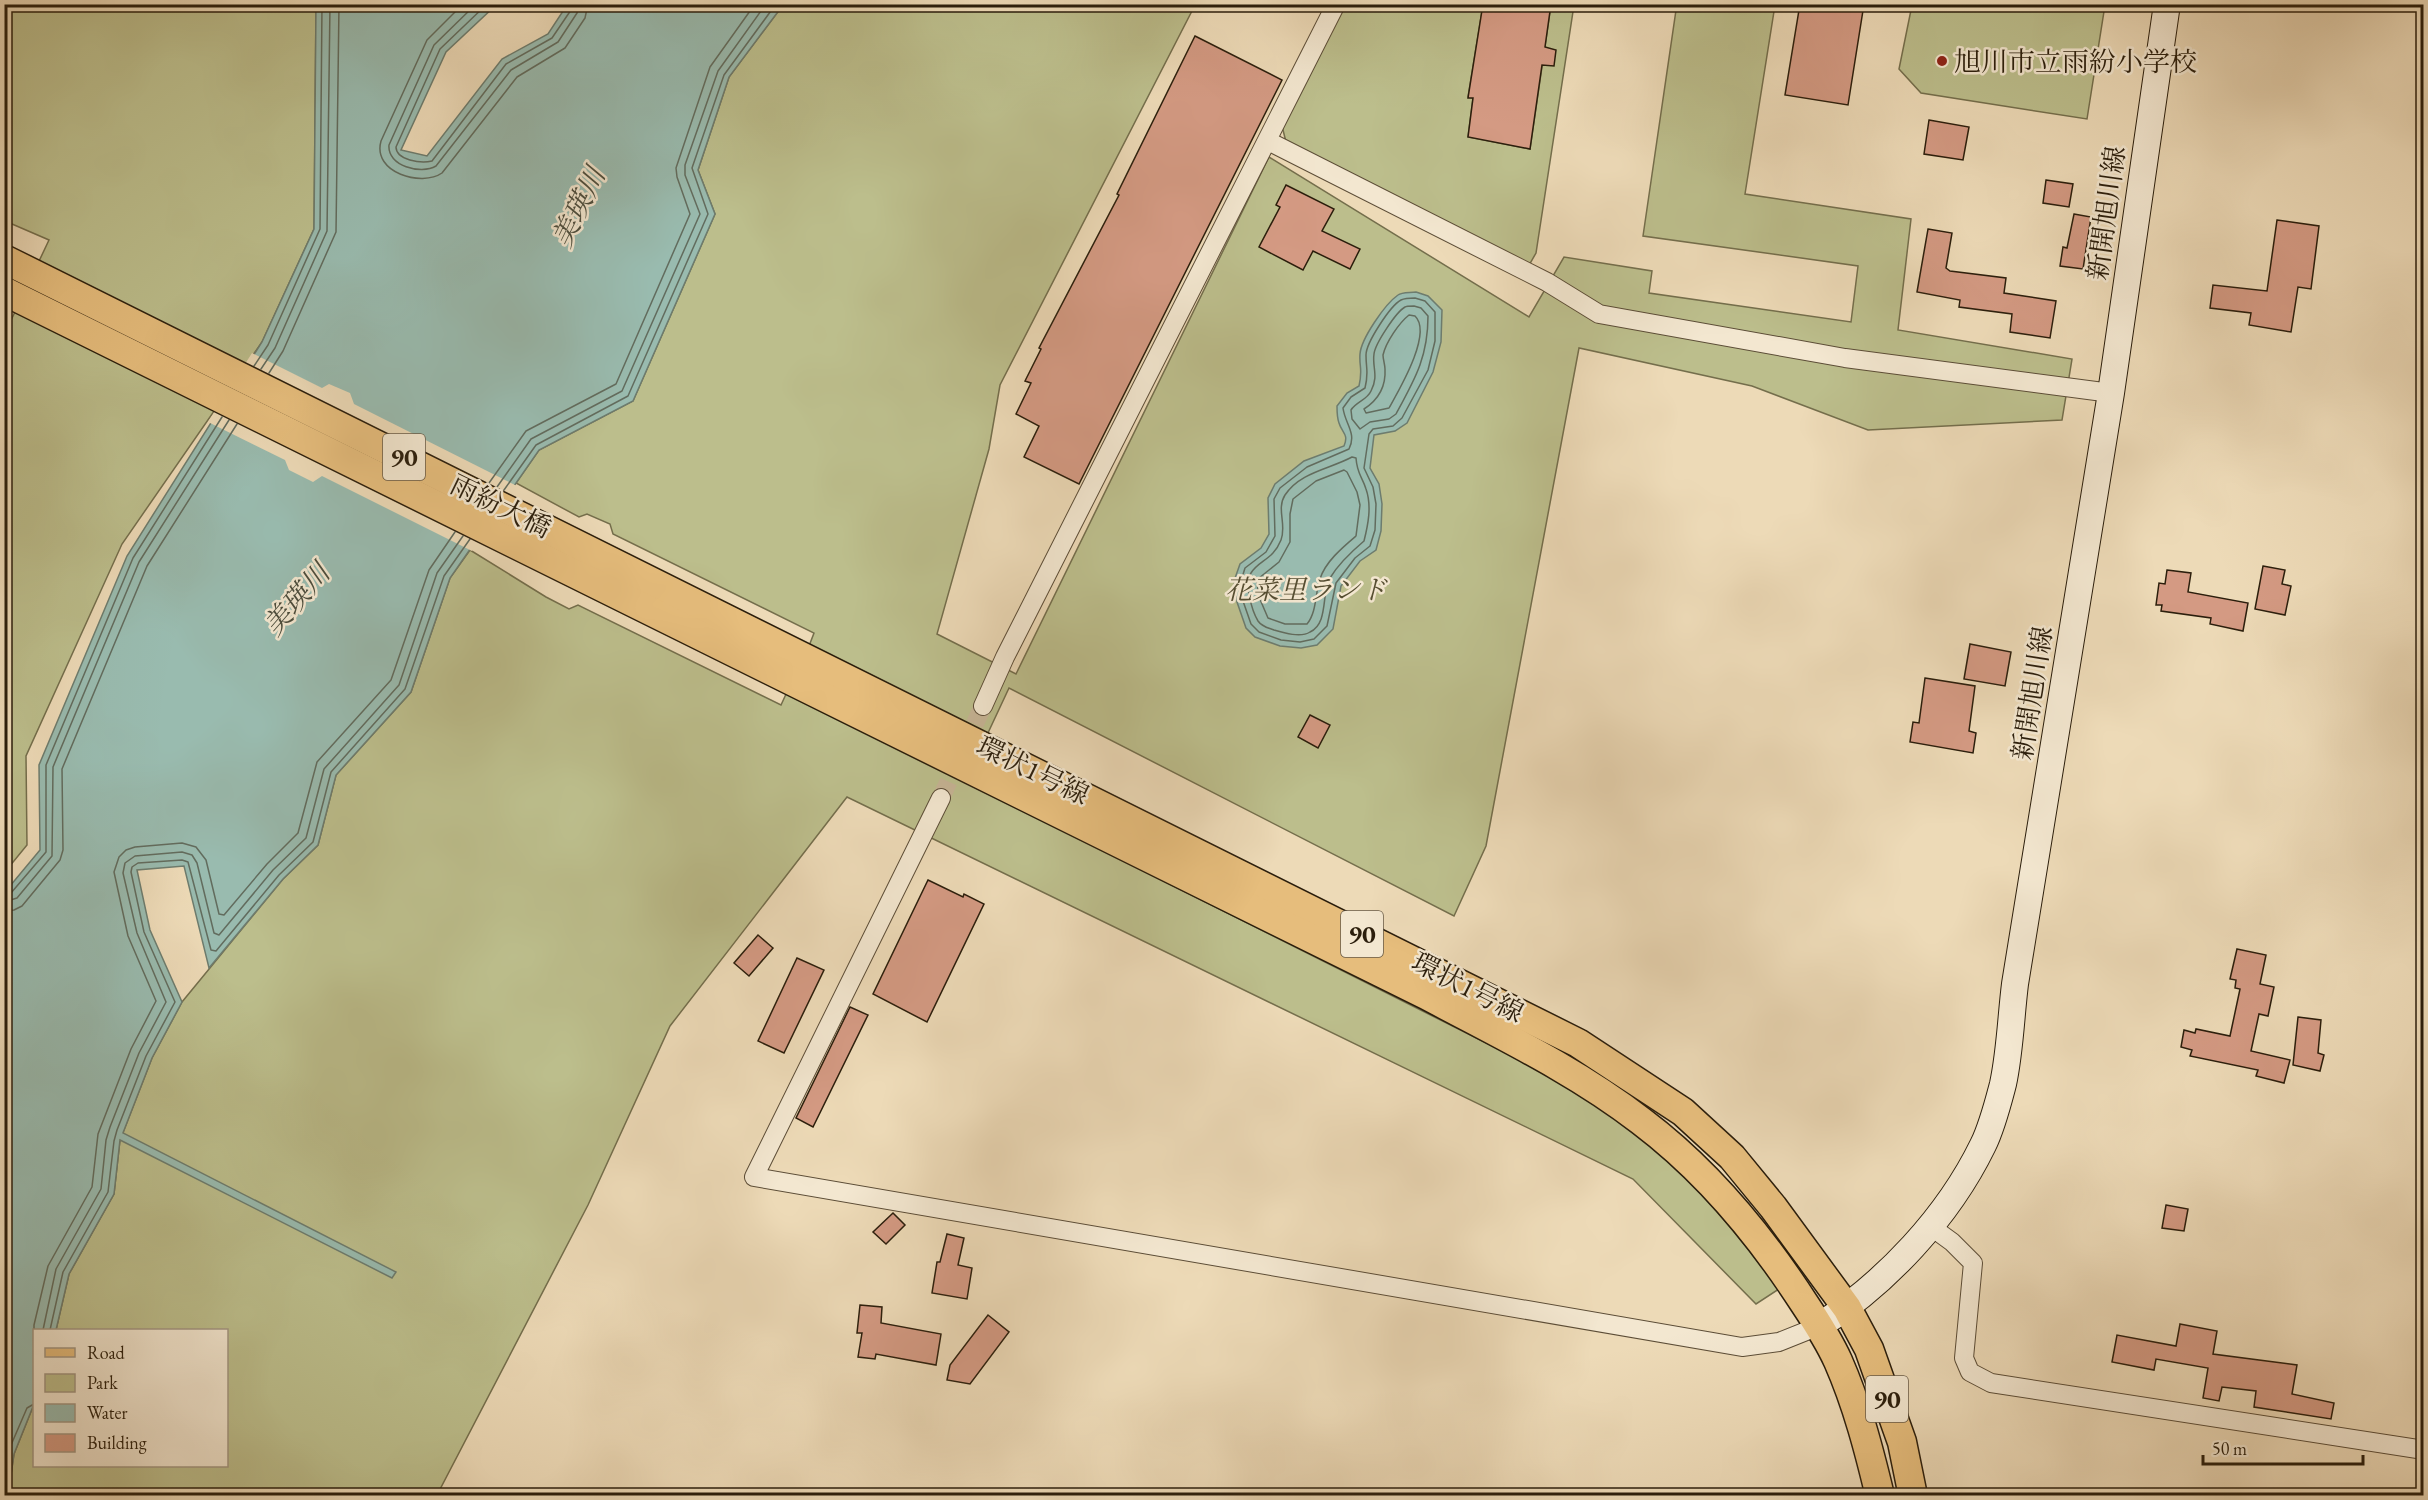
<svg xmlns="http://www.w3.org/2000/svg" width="2428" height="1500" font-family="'EB Garamond','Noto Serif JP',serif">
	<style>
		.green { fill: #bcbe8c; stroke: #746e4c; stroke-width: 1.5 }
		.water { fill: #99bbaf; stroke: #6d7c6e; stroke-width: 1.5 }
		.pier { fill: #eddab7 }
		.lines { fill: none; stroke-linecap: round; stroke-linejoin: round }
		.shore { stroke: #626c5e; stroke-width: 1.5 }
		.building { fill: #d49a83; stroke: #2b1e0c; stroke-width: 1.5 }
		.street-tunnel { stroke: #c6b495; stroke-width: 18; stroke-dasharray: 18 9; stroke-linecap: butt }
		.street-casing { stroke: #5c4d37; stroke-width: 20 }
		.secondary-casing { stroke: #2b1e0c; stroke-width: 28 }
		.primary-casing { stroke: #2b1e0c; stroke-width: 31 }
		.street { stroke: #f3e7d0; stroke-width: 18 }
		.secondary { stroke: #f3e7d0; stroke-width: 26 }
		.primary { stroke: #e6bd7c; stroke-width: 28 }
		.poi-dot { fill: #8f2418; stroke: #f3e7d0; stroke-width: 2 }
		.labels { text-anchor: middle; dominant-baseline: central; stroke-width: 5; stroke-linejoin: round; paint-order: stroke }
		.shield { fill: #f3e7d0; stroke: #675a47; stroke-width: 1.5 }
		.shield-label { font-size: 26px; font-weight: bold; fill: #2b1e0c }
		.poi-label { font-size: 27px; fill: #2b1e0c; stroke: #f3e7d0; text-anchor: start }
		.street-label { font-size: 27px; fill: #2b1e0c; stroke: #f3e7d0 }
		.park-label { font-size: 27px; font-style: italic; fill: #564e32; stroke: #f3e7d0 }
		.water-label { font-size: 28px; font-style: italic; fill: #4c4d3d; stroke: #f3e7d0 }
	</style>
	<rect width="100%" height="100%" fill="#eddab7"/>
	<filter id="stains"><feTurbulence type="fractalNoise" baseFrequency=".00333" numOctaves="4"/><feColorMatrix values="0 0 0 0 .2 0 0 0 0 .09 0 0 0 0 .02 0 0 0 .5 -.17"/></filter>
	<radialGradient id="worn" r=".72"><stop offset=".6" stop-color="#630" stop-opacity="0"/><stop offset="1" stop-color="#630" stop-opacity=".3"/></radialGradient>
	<!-- green -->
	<g class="green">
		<polygon points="5,5 316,5 314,229 262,342 122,544 26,756 27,845 5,872 5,333 49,240 5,221"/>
		<polygon points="783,5 1195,5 1000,385 989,449 937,634 1016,674 1269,157 1529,317 1564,257 1652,271 1649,293 1851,322 1858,266 1643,236 1676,10 1646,5 1775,5 1745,194 1911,219 1898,330 2072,359 2062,420 1868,430 1752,386 1579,348 1486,846 1454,916 1009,688 987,735 809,646 814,633 613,534 610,524 587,514 579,517 516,483 539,450 633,401 715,214 698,170 729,77"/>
		<polygon points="1344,5 1483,5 1468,97 1473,98 1468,137 1530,149 1551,5 1574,5 1536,253 1528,267 1286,142 1282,126"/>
		<polygon points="1912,5 2105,5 2087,119 1921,93 1899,69"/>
		<path d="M 470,550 L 546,597 L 569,609 L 578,605 L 781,705 L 787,692 L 1550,1075 C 1580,1095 1613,1114 1641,1136 C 1695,1181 1737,1234 1779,1289 L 1756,1304 L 1633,1179 L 847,797 L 670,1026 L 588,1205 L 437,1495 L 8,1496 L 14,1454 L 34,1404 L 34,1466 L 226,1466 L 226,1330 L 56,1330 L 69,1274 L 114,1194 L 120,1140 L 152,1058 L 182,1002 L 283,879 L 318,845 L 336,775 L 411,692 L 450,578 Z"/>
	</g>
	<!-- water -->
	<g class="water">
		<polygon points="316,5 496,5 446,52 401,150 427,156 502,59 548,34 567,5 783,5 729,77 698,170 715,214 633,401 539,450 450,578 411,692 336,775 318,845 283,879 209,968 184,866 137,870 150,930 182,1002 152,1058 123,1133 396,1272 392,1278 120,1140 114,1194 69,1274 56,1330 34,1330 34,1404 14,1454 8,1495 5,1496 5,892 40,850 39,765 127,556 262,342 314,229"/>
		<path d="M 1416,292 L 1428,296 L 1442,310 L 1441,342 L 1433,372 L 1407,423 L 1395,431 L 1374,435 L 1370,468 L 1379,484 L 1382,504 L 1381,531 L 1376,550 L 1360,561 L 1341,586 L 1333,629 L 1317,645 L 1301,648 L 1280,646 L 1255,637 L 1246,628 L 1237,602 L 1234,581 L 1240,564 L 1261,548 L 1269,534 L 1268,498 L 1275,484 L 1304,461 L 1344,446 C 1349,434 1342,433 1339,423 C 1337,418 1337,411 1337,406 L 1347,393 L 1359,386 C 1363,369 1359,367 1360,354 C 1361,339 1385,304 1398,295 C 1402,292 1410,293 1416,292 Z"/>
	</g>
	<!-- pier -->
	<polygon class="pier" points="252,353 322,388 329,384 350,393 354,404 517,486 472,551 322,476 313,482 289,470 285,460 208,422"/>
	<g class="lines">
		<!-- shore -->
		<g class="shore">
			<path d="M 463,4 L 427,40 L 381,141 C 372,173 422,187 442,173 L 517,77 L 565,48 L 585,18 L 588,4"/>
			<path d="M 476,4 L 434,45 L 389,145 C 387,166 421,175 436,166 L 511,70 L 558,42 L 577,13 L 579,4"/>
			<path d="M 487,4 L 440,49 L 396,147 C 396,160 421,164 432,161 L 506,64 L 552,38 L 571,10 L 571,4"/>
			<path d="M 1415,298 L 1425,301 L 1435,312 L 1435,341 L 1428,370 L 1402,418 L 1393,426 L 1373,429 L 1369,434 L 1364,468 L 1373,487 L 1376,504 L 1375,530 L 1370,546 L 1355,558 L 1336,583 L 1327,626 L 1314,639 L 1300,642 L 1281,640 L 1259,632 L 1251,624 L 1243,601 L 1241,581 L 1245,568 L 1266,552 L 1275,536 L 1274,499 L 1280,488 L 1307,467 L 1349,449 C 1357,433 1345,424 1343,408 L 1351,397 L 1365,388 C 1369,372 1366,370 1366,355 C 1366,343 1390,306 1401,300 C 1405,298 1411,298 1415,298 Z"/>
			<path d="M 1414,306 L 1421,308 L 1428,316 C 1428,357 1415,379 1396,414 L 1389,419 L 1370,422 L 1360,429 L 1352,419 L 1351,410 C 1356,402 1367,400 1371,391 C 1379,376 1372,367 1374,354 C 1375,344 1396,312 1405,307 C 1406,306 1413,306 1414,306 Z"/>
			<path d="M 1409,315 L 1415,316 C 1433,333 1399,390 1389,408 L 1366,413 L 1364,409 C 1378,400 1386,386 1385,369 C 1385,365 1383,359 1383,355 C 1386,342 1399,323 1409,315 Z"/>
			<polyline points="254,366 268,345 320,229 322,4"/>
			<polyline points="261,369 275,348 327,231 330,4"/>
			<polyline points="269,373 283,351 336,232 339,4"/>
			<path d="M 1352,457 L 1356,458 C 1357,474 1362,476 1366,489 C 1372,506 1368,525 1364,541 C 1351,552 1339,563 1330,578 C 1321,593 1329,623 1310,632 C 1301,638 1284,633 1274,630 C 1269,628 1262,627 1258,621 C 1252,611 1244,584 1251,573 C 1259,560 1273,560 1281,540 C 1287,525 1276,509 1285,495 C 1300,472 1330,469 1352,457 Z"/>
			<path d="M 1344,470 L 1347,472 L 1357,492 L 1360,505 L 1356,536 C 1343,547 1325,562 1320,579 C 1315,593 1317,612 1307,624 L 1285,624 L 1268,618 L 1259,597 L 1257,583 L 1259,578 L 1279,562 L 1290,542 L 1290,514 L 1293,499 L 1316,481 Z"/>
			<polyline points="489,483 526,431 616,384 690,214 677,177 676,168 710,67 755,4"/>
			<polyline points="497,487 531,439 622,391 700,214 685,175 685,165 718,71 766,4"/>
			<polyline points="504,490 536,445 628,396 708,214 692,168 724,75 776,4"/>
			<polyline points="4,895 11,893 46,852 46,765 133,558 222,417"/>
			<polyline points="4,902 17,898 52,856 53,767 139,562 229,420"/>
			<polyline points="4,911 14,910 22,906 60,860 63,850 62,769 147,566 237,424"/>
			<polyline points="43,1330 56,1269 101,1189 106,1140 110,1127 139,1053 166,1002 137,933 123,873 125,863 135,856 182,852 192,855 197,863 214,933 219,935 273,870 306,838 324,769 399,685 437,573 463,536"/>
			<polyline points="50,1330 63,1272 108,1192 114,1141 117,1130 146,1056 175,1002 144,932 131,872 132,867 138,863 182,860 188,862 211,950 216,951 279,875 313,842 331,772 405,689 444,576 470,539"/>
			<polyline points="34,1336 34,1325 48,1266 92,1187 98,1134 131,1049 156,1001 128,936 114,872 119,857 126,850 135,847 182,843 196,847 206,860 219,914 224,915 267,864 298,833 317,762 391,680 429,570 455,532"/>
			<polyline points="4,1477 8,1452 27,1408 34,1404"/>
		</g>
	</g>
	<!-- building -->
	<g class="building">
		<polygon points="1483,4 1551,4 1545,47 1556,50 1554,66 1542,65 1530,149 1468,137 1473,98 1468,98"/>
		<polygon points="1800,4 1864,4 1848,105 1785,95"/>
		<polygon points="1195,36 1282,80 1079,484 1024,457 1039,426 1016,414 1031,383 1025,381 1041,349 1039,348 1119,195 1117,194"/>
		<polygon points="1929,120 1969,127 1963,160 1924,154"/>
		<polygon points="2046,180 2073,184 2069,207 2043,203"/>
		<polygon points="1286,185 1334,209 1322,231 1360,249 1350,269 1313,251 1303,270 1259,247 1280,207 1276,205"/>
		<polygon points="2074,214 2091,217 2083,269 2060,266 2063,247 2067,248"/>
		<polygon points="2277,220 2319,226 2311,289 2298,287 2291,332 2249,325 2251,313 2210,308 2213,285 2267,291"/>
		<polygon points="1928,229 1952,233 1946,268 1950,271 2006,278 2004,293 2056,301 2050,338 2010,332 2012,314 1959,307 1960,300 1917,292"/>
		<polygon points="2263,566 2285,570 2282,584 2291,586 2285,615 2255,609"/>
		<polygon points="2167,570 2191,573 2188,592 2248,603 2243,631 2210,624 2211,618 2161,611 2162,605 2156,605 2159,583 2165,584"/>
		<polygon points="1970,644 2011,652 2005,686 1964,679"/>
		<polygon points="1925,678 1975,686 1969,731 1976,733 1973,753 1910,742 1913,722 1919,723"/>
		<polygon points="1310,715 1330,725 1318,748 1298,737"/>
		<polygon points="928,880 963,897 964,894 984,904 927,1022 873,994"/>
		<polygon points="758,935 773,948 749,976 734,963"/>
		<polygon points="2237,949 2266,955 2260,984 2274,987 2268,1016 2259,1014 2251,1051 2290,1060 2284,1083 2256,1076 2258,1070 2190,1056 2192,1050 2181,1047 2184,1030 2195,1033 2196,1029 2230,1036 2240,989 2235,988 2236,980 2230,979"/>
		<polygon points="797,958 824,970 784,1053 758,1041"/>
		<polygon points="850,1007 868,1015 813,1127 796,1118"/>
		<polygon points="2298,1017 2321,1020 2318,1053 2324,1055 2320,1071 2293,1065"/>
		<polygon points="2166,1205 2188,1209 2184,1231 2162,1228"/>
		<polygon points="893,1213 905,1225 886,1244 873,1232"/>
		<polygon points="947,1234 964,1238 958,1265 972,1268 967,1299 932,1293 937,1262 940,1262"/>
		<polygon points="860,1305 882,1307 881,1323 941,1334 936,1365 876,1354 875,1359 858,1357 862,1333 857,1333"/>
		<polygon points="988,1315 1009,1332 970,1384 947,1380 950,1365"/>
		<polygon points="2180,1324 2217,1331 2213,1354 2297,1365 2292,1394 2334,1403 2331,1419 2254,1407 2256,1391 2222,1387 2219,1401 2203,1398 2208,1368 2156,1359 2154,1370 2112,1362 2117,1335 2176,1346"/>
	</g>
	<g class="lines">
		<!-- street-tunnel -->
		<polyline class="street-tunnel" points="941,798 983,706"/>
		<defs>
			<g id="street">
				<polyline points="1268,141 1547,282 1599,314 1845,358 2111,393"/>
				<polyline points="983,706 1005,657 1336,4"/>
				<polyline points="941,798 754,1177 1742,1347 1779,1342 1819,1326"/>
				<polyline points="1930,1226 1952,1242 1973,1263 1964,1358 1970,1372 1991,1383 2424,1450"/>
			</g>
			<path id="secondary" d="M 1819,1326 C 1886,1283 1948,1217 1983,1145 C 1992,1127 1998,1103 2003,1084 C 2010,1052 2011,1016 2015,984 L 2111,393 L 2167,4"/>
			<g id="primary">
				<polyline points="4,259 1578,1043 1683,1112 1732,1157 1773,1207 1847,1308 1869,1349 1902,1442 1913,1496"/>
				<path d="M 4,291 L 1426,995 C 1499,1034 1575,1070 1641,1121 C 1706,1170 1760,1235 1804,1303 C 1816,1321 1829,1341 1838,1361 C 1857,1404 1869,1450 1880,1496"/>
			</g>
		</defs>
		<!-- street casing -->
		<use href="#street" class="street-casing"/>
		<!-- secondary casing -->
		<use href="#secondary" class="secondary-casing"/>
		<!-- primary casing -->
		<use href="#primary" class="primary-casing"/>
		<!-- street -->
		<use href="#street" class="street"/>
		<!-- secondary -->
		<use href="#secondary" class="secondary"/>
		<!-- primary -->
		<use href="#primary" class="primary"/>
	</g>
	<!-- markers -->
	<circle class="poi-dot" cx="1942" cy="61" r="6"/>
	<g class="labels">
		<!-- shield labels -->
		<g class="shield">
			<rect x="383" y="434" width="42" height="46" rx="4.5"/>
			<rect x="1341" y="911" width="42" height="46" rx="4.5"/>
			<rect x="1866" y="1376" width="42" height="46" rx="4.5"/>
		</g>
		<g class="shield-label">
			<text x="404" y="457">90</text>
			<text x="1362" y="934">90</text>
			<text x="1887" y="1399">90</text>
		</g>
		<!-- poi labels -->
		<g class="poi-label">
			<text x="1954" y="61">旭川市立雨紛小学校</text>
		</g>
		<!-- street labels -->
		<g class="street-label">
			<text transform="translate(2106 213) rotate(-82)">新開旭川線</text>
			<text transform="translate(501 506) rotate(26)">雨紛大橋</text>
			<text transform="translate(2032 693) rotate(-81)">新開旭川線</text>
			<text transform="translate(1033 770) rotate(26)">環状1号線</text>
			<text transform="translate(1468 987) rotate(27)">環状1号線</text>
		</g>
		<!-- park labels -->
		<g class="park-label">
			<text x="1306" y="589">花菜里ランド</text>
		</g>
		<!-- water labels -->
		<g class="water-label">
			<text transform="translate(578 207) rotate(-64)">美瑛川</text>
			<text transform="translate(296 599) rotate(-49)">美瑛川</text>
		</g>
	</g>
	<!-- margin -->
	<rect width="2428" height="1500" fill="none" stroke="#eddab7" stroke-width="24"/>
	<rect x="6" y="6" width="2416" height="1488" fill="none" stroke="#2b1e0c" stroke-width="3"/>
	<rect x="12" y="12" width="2404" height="1476" fill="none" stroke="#2b1e0c" stroke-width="1.5"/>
	<!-- legend -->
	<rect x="33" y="1329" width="195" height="138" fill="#f3e7d0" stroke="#a39782" stroke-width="1.5"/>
	<rect x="45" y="1348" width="30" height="9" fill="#e6bd7c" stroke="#a39782" stroke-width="1.5"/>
	<text x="87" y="1359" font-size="18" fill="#2b1e0c">Road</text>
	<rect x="45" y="1374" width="30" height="18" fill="#bcbe8c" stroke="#a39782" stroke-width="1.5"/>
	<text x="87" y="1389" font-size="18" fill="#2b1e0c">Park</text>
	<rect x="45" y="1404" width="30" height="18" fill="#99bbaf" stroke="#a39782" stroke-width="1.5"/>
	<text x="87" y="1419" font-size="18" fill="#2b1e0c">Water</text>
	<rect x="45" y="1434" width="30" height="18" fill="#d49a83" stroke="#a39782" stroke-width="1.5"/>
	<text x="87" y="1449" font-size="18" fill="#2b1e0c">Building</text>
	<!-- scale -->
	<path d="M2203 1455v9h160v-9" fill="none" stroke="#2b1e0c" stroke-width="3"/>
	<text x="2212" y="1455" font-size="18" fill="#2b1e0c" stroke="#f3e7d0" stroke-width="4.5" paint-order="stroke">50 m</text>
	<rect width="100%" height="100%" filter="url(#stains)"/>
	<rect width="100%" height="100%" fill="url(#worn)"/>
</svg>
